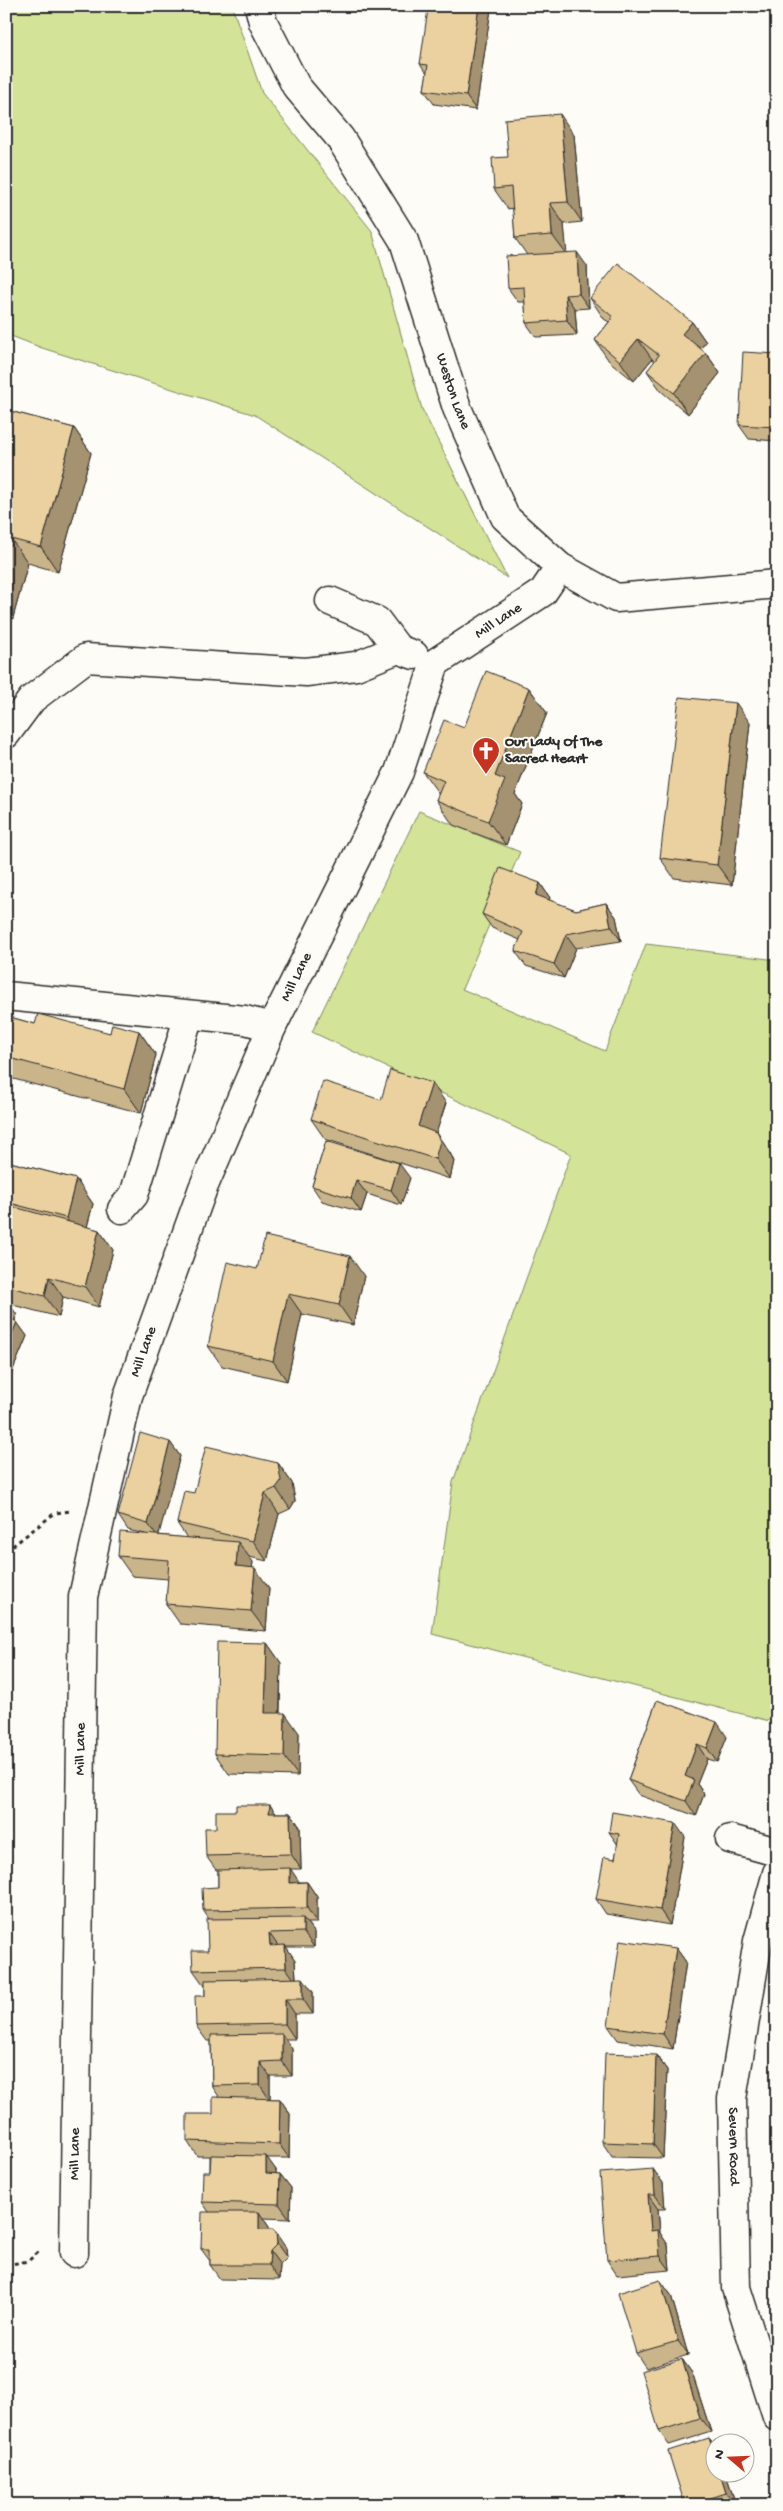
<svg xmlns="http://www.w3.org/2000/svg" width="783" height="2511" font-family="'Gochi Hand',sans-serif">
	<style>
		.green { fill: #d3e397; stroke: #7f8761 }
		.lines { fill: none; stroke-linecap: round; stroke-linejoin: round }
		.minor-casing { stroke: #2b2b2b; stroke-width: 31 }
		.path { stroke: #2b2b2b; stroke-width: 3; stroke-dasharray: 4 4; stroke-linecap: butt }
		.minor { stroke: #fdfcf7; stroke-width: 28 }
		.wall { fill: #cab48a; stroke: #2b2b2b }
		.shaded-wall { fill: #a49270; stroke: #2b2b2b }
		.building { fill: #ebd1a0; stroke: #2b2b2b }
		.labels { text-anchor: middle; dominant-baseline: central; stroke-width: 4; stroke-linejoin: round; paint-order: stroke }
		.street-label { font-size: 15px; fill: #2b2b2b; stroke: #fdfcf7 }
		.poi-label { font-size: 15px; font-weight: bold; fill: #2b2b2b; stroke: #fdfcf7; text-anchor: start }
	</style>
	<rect width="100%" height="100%" fill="#fdfcf7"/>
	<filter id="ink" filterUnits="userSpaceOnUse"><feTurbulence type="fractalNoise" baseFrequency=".02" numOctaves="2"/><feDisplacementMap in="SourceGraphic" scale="10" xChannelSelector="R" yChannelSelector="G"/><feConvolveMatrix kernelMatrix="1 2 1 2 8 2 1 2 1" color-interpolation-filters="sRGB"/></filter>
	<g filter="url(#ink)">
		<!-- green -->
		<g class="green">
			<polygon points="6,6 232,6 262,93 372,231 422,409 507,578 255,415 42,348 6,334"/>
			<polygon points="419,811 520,852 462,989 605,1051 646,944 777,960 777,1723 432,1634 453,1482 571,1154 312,1032"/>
		</g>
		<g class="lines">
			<defs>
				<g id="minor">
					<path id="s1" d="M 259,6 L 263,22 L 296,86 L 340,138 L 404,241 L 457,408 L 505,517 L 560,567 L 616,598 L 777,584"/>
					<polyline points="330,601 377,621 398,649 414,655"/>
					<polyline points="6,734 32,699 86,658 306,672 356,666 398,649"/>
					<polyline points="6,996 245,1020 272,1027"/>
					<polyline points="122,1209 134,1195 189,1015"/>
					<polyline points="730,1839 777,1852"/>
					<path id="s2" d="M 777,1873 L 758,1941 L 732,2099 L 736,2288 L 777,2417"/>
					<path id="s3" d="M 74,2253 L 83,1597 L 128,1396 L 203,1188 L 272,1027 L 399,772 L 435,663 L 543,592 L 560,567"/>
				</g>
			</defs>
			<!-- minor casing -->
			<use href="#minor" class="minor-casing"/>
			<!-- path -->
			<g class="path">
				<polyline points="6,1551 55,1513 70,1511"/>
				<polyline points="6,2265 28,2261 41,2250"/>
			</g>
			<!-- minor -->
			<use href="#minor" class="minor"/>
		</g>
		<!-- wall -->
		<g class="wall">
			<polygon points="491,9 476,110 434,104 424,90 427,73 420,64 436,10"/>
			<polygon points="574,135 582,222 564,224 566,252 587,266 589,308 575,309 577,335 536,337 526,323 525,302 518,302 508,288 527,255 515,238 513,208 508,209 494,189 508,157"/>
			<polygon points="590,298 692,322 706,342 700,349 706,353 720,373 688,414 661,391 647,371 655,361 652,359 634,381 609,361 595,340 609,322 604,319"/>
			<polygon points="777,354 777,441 749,439 739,425"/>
			<polygon points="6,410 74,428 91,453 58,572 28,563 6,643"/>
			<polygon points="529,688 547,713 515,794 522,804 506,845 453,825 436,800 439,794 423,772 464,728"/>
			<polygon points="750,723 732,885 674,878 660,858"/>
			<polygon points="540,883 550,898 549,900 576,910 606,903 616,917 621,941 576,948 564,978 526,966 515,951 520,940 492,928 482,914"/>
			<polygon points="6,1016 35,1024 110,1033 139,1031 156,1055 141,1113 10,1078 6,1092"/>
			<polygon points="381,1100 446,1103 436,1133 450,1153 454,1161 450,1179 325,1139 311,1119"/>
			<polygon points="326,1141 410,1178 401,1205 367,1194 361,1212 322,1201 312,1186"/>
			<polygon points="6,1161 76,1179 93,1204 87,1227 99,1230 113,1250 99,1307 63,1297 59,1317 9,1304 17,1315 15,1320 27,1336 10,1377 6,1375"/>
			<polygon points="257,1269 364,1276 353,1325 302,1314 287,1381 222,1366 208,1346"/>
			<polygon points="170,1442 180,1456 158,1535 187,1538 177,1523 194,1493 278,1463 292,1483 295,1501 290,1509 279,1514 267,1561 249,1557 253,1562 252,1567 269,1588 266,1631 180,1624 166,1604 168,1579 132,1576 118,1556 145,1534 128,1530 118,1515"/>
			<polygon points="267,1643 281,1663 280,1713 299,1733 298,1776 229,1774 215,1754"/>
			<polygon points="657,1700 727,1737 717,1762 707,1759 697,1784 704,1794 696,1816 639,1795 628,1780"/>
			<polygon points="270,1805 275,1813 290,1813 300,1827 301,1869 290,1869 299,1882 307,1882 317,1897 317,1923 307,1923 314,1932 314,1947 286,1947 295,1960 296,1978 313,1992 313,2014 295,2014 295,2039 285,2039 292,2049 292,2076 270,2076 270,2099 280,2099 290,2114 289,2158 267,2158 276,2170 276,2174 280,2174 291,2188 290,2219 263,2218 269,2227 269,2229 286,2248 287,2258 280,2265 279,2280 220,2279 210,2265 210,2261 201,2249 209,2212 202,2202 210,2172 210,2156 197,2156 187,2141 213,2114 220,2098 212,2086 211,2041 207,2041 196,2026 205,1996 205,1984 203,1984 193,1970 208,1951 209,1919 203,1910 218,1887 218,1870 216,1870 206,1856 216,1828 236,1811"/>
			<polygon points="609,1832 685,1837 670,1925 606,1914 596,1899 615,1859 618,1845"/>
			<polygon points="676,1948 686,1962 673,2049 618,2040 608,2026"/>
			<polygon points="656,2055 667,2070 663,2158 612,2157 602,2142"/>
			<polygon points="777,2081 777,2162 770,2151"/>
			<polygon points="653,2169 663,2183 665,2209 658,2209 660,2233 668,2245 670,2270 617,2275 607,2260"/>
			<polygon points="660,2280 671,2295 688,2355 646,2368 636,2353"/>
			<polygon points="682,2359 692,2373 711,2432 669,2445 659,2431"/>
			<polygon points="709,2438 716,2447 716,2474 726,2474 736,2505 685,2505"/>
		</g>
		<!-- shaded-wall -->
		<g class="shaded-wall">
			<polygon points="479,6 489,6 491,9 476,110 466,96"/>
			<polygon points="560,114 574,135 582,222 568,202"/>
			<polygon points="550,203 564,224 567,255 552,235"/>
			<polygon points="577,252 587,266 589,308 579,294"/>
			<polygon points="565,295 575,309 577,335 567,320"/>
			<polygon points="692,322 706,342 696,354 682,334"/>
			<polygon points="638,339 652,359 634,381 620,361"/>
			<polygon points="706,353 720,373 688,414 674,393"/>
			<polygon points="74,428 91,453 58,572 41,547"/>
			<polygon points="11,539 28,563 6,643 6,555"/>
			<polygon points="529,688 547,713 515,794 522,804 506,845 488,821 495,776"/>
			<polygon points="736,703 750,723 732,885 717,865"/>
			<polygon points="540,883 550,898 546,909 536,895"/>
			<polygon points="606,903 616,917 621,941 611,926"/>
			<polygon points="566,934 576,948 564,978 554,964"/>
			<polygon points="139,1031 156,1055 141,1113 124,1089"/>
			<polygon points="6,1073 10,1078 6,1092"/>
			<polygon points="432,1083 446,1103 432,1146 418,1126"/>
			<polygon points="436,1133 450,1153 454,1161 450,1179 435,1159"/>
			<polygon points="399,1163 410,1178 401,1205 391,1190"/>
			<polygon points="76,1179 93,1204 83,1242 66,1218"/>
			<polygon points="356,1180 367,1194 361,1212 351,1198"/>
			<polygon points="99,1230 113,1250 99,1307 85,1287"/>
			<polygon points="350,1256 364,1276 353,1325 339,1305"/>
			<polygon points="49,1277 63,1297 59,1317 45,1296"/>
			<polygon points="288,1294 302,1314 287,1381 273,1361"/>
			<polygon points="7,1301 17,1315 11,1328 6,1322"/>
			<polygon points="17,1322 27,1336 10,1377 6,1371 6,1348"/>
			<polygon points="170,1442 180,1456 158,1538 148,1524"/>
			<polygon points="278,1463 292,1483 295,1501 290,1509 276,1488"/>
			<polygon points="265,1493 279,1514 267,1561 253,1541"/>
			<polygon points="238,1542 253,1562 250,1586 236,1566"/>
			<polygon points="255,1568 269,1588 266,1631 251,1611"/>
			<polygon points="267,1643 281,1663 279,1733 265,1713"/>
			<polygon points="285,1713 299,1733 298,1776 284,1756"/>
			<polygon points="717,1722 727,1737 717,1762 707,1748"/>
			<polygon points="697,1744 707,1759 697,1784 704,1794 696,1816 686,1801 685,1776"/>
			<polygon points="270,1805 280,1819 269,1813"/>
			<polygon points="290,1813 300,1827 301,1869 291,1854"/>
			<polygon points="675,1823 685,1837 670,1925 660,1910"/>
			<polygon points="290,1868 300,1883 290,1883"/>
			<polygon points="307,1882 317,1897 317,1923 307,1908"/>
			<polygon points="303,1918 314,1932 314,1947 303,1932"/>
			<polygon points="269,1933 279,1947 270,1946"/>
			<polygon points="285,1945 295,1960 296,1982 286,1968"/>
			<polygon points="676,1948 686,1962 673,2049 663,2034"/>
			<polygon points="303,1978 313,1992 313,2014 303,1999"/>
			<polygon points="285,1999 295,2014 295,2039 285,2024"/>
			<polygon points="282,2034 292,2049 292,2076 282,2061"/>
			<polygon points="656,2055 667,2070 663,2158 653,2144"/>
			<polygon points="260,2062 270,2076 270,2100 260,2085"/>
			<polygon points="280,2099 290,2114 289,2158 279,2144"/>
			<polygon points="266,2156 276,2170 276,2188 266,2173"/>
			<polygon points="653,2169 663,2183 665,2209 655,2195"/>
			<polygon points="280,2174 291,2188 290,2219 279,2204"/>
			<polygon points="648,2195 658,2209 660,2233 668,2245 670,2270 660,2256 651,2231"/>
			<polygon points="259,2212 269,2227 269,2243 259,2229"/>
			<polygon points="276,2233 286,2248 287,2258 277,2244"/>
			<polygon points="270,2251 280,2265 279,2280 269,2265"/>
			<polygon points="660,2280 671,2295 688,2355 678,2341"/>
			<polygon points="682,2359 692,2373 711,2432 700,2418"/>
			<polygon points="709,2438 716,2447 716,2459"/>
			<polygon points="720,2474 726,2474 736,2505 735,2505 726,2493"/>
		</g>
		<!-- building -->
		<g class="building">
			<polygon points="437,6 479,6 466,96 424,90 428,65 420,64 428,9 436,10"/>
			<polygon points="560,114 568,202 550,203 552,235 515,238 511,187 494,189 492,158 508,157 505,119"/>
			<polygon points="577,252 579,294 565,295 567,320 526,323 524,287 508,288 506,256"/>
			<polygon points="618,263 692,322 682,334 706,353 674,393 647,371 659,355 638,339 620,361 595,340 613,317 590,298"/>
			<polygon points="743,352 777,354 777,427 739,425"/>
			<polygon points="6,410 74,428 41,547 11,539 6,555"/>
			<polygon points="486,671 529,688 495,776 505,780 488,821 436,800 444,781 423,772 444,720 464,728"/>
			<polygon points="679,697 736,703 717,865 660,858"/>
			<polygon points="500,868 540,883 536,895 576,910 606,903 611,926 566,934 554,964 515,951 523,932 482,914"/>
			<polygon points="38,1014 110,1033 112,1024 139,1031 124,1089 6,1057 6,1016 35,1024"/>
			<polygon points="390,1070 432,1083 418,1126 436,1133 440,1141 435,1159 311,1119 323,1081 381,1100"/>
			<polygon points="326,1141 399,1163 391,1190 356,1180 351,1198 312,1186"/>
			<polygon points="6,1161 76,1179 66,1218 6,1202"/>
			<polygon points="10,1206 99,1230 85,1287 49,1277 45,1296 6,1286 6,1220"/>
			<polygon points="265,1236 350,1256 339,1305 288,1294 273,1361 208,1346 227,1262 257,1269"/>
			<polygon points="6,1316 17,1322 6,1348"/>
			<polygon points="140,1433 170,1442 148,1524 118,1515"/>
			<polygon points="206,1446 278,1463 281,1481 276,1488 265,1493 253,1541 177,1523 184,1491 194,1493"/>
			<polygon points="120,1532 238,1542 236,1566 255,1568 251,1611 166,1604 169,1560 118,1556"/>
			<polygon points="217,1642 267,1643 265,1713 285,1713 284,1756 215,1754"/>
			<polygon points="657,1700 717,1722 707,1748 697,1744 685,1776 694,1780 686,1801 628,1780"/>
			<polygon points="236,1805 270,1805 269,1813 290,1813 291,1854 206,1856 205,1828 216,1828 216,1811 236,1811"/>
			<polygon points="612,1812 675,1823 660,1910 596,1899 604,1857 615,1859 619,1834 609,1832"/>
			<polygon points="290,1868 290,1883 307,1882 307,1908 203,1910 202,1888 218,1887 218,1870"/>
			<polygon points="303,1918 303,1932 269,1933 270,1946 285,1945 286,1968 193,1970 192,1951 208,1951 207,1919"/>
			<polygon points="620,1940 676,1948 663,2034 608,2026"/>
			<polygon points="303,1978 303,1999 285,1999 285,2024 196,2026 195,1996 205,1996 205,1980"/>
			<polygon points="282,2034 282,2061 260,2062 260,2085 212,2086 211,2035"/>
			<polygon points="605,2053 656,2055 653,2144 602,2142"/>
			<polygon points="775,2081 777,2081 777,2152 770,2151"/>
			<polygon points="213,2097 280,2099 279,2144 187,2141 187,2114 213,2114"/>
			<polygon points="211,2155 266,2156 266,2173 280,2174 279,2204 202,2202 203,2172 210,2172"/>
			<polygon points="653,2169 655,2195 648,2195 651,2231 658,2230 660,2256 607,2260 600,2173"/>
			<polygon points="777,2172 777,2247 776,2247 772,2173"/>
			<polygon points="202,2212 259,2212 259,2229 273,2229 276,2233 277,2244 270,2251 269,2265 210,2265 210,2249 201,2249"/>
			<polygon points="660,2280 678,2341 636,2353 618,2293"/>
			<polygon points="682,2359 700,2418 659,2431 641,2371"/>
			<polygon points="709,2438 716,2459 716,2474 720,2474 726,2493 689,2505 685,2505 668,2451"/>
		</g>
	</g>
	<!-- icons -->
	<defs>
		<symbol id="church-pin" viewBox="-11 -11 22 30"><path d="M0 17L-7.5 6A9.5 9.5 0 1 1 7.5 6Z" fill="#c8321e" stroke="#fdfcf7"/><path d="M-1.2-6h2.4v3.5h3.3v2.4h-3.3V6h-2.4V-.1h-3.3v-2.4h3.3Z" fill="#fff"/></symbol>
	</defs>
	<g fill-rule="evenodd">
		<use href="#church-pin" x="470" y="735" width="32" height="43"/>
	</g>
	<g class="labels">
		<!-- street labels -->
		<g class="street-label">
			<text stroke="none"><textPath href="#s1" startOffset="436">Weston Lane</textPath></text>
			<text stroke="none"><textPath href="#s3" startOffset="1734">Mill Lane</textPath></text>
			<text stroke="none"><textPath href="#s3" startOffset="1314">Mill Lane</textPath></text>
			<text stroke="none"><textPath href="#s3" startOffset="909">Mill Lane</textPath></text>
			<text stroke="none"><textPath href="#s3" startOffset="504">Mill Lane</textPath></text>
			<text stroke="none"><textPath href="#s2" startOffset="278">Severn Road</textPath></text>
			<text stroke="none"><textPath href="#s3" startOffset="99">Mill Lane</textPath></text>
		</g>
		<!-- poi labels -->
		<g class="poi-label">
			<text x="505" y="742">Our Lady Of The<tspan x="505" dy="17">Sacred Heart</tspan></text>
		</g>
	</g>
	<!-- margin -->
	<rect width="783" height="2511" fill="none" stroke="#fdfcf7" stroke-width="25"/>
	<rect x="12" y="12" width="758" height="2486" fill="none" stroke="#2b2b2b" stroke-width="2" filter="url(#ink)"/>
	<!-- north arrow -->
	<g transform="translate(730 2458) rotate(289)"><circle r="24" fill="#fdfcf7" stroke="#a9a8a5"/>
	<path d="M0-4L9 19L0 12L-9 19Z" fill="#c8321e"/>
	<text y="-8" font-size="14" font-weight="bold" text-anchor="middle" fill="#2b2b2b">N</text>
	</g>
</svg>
